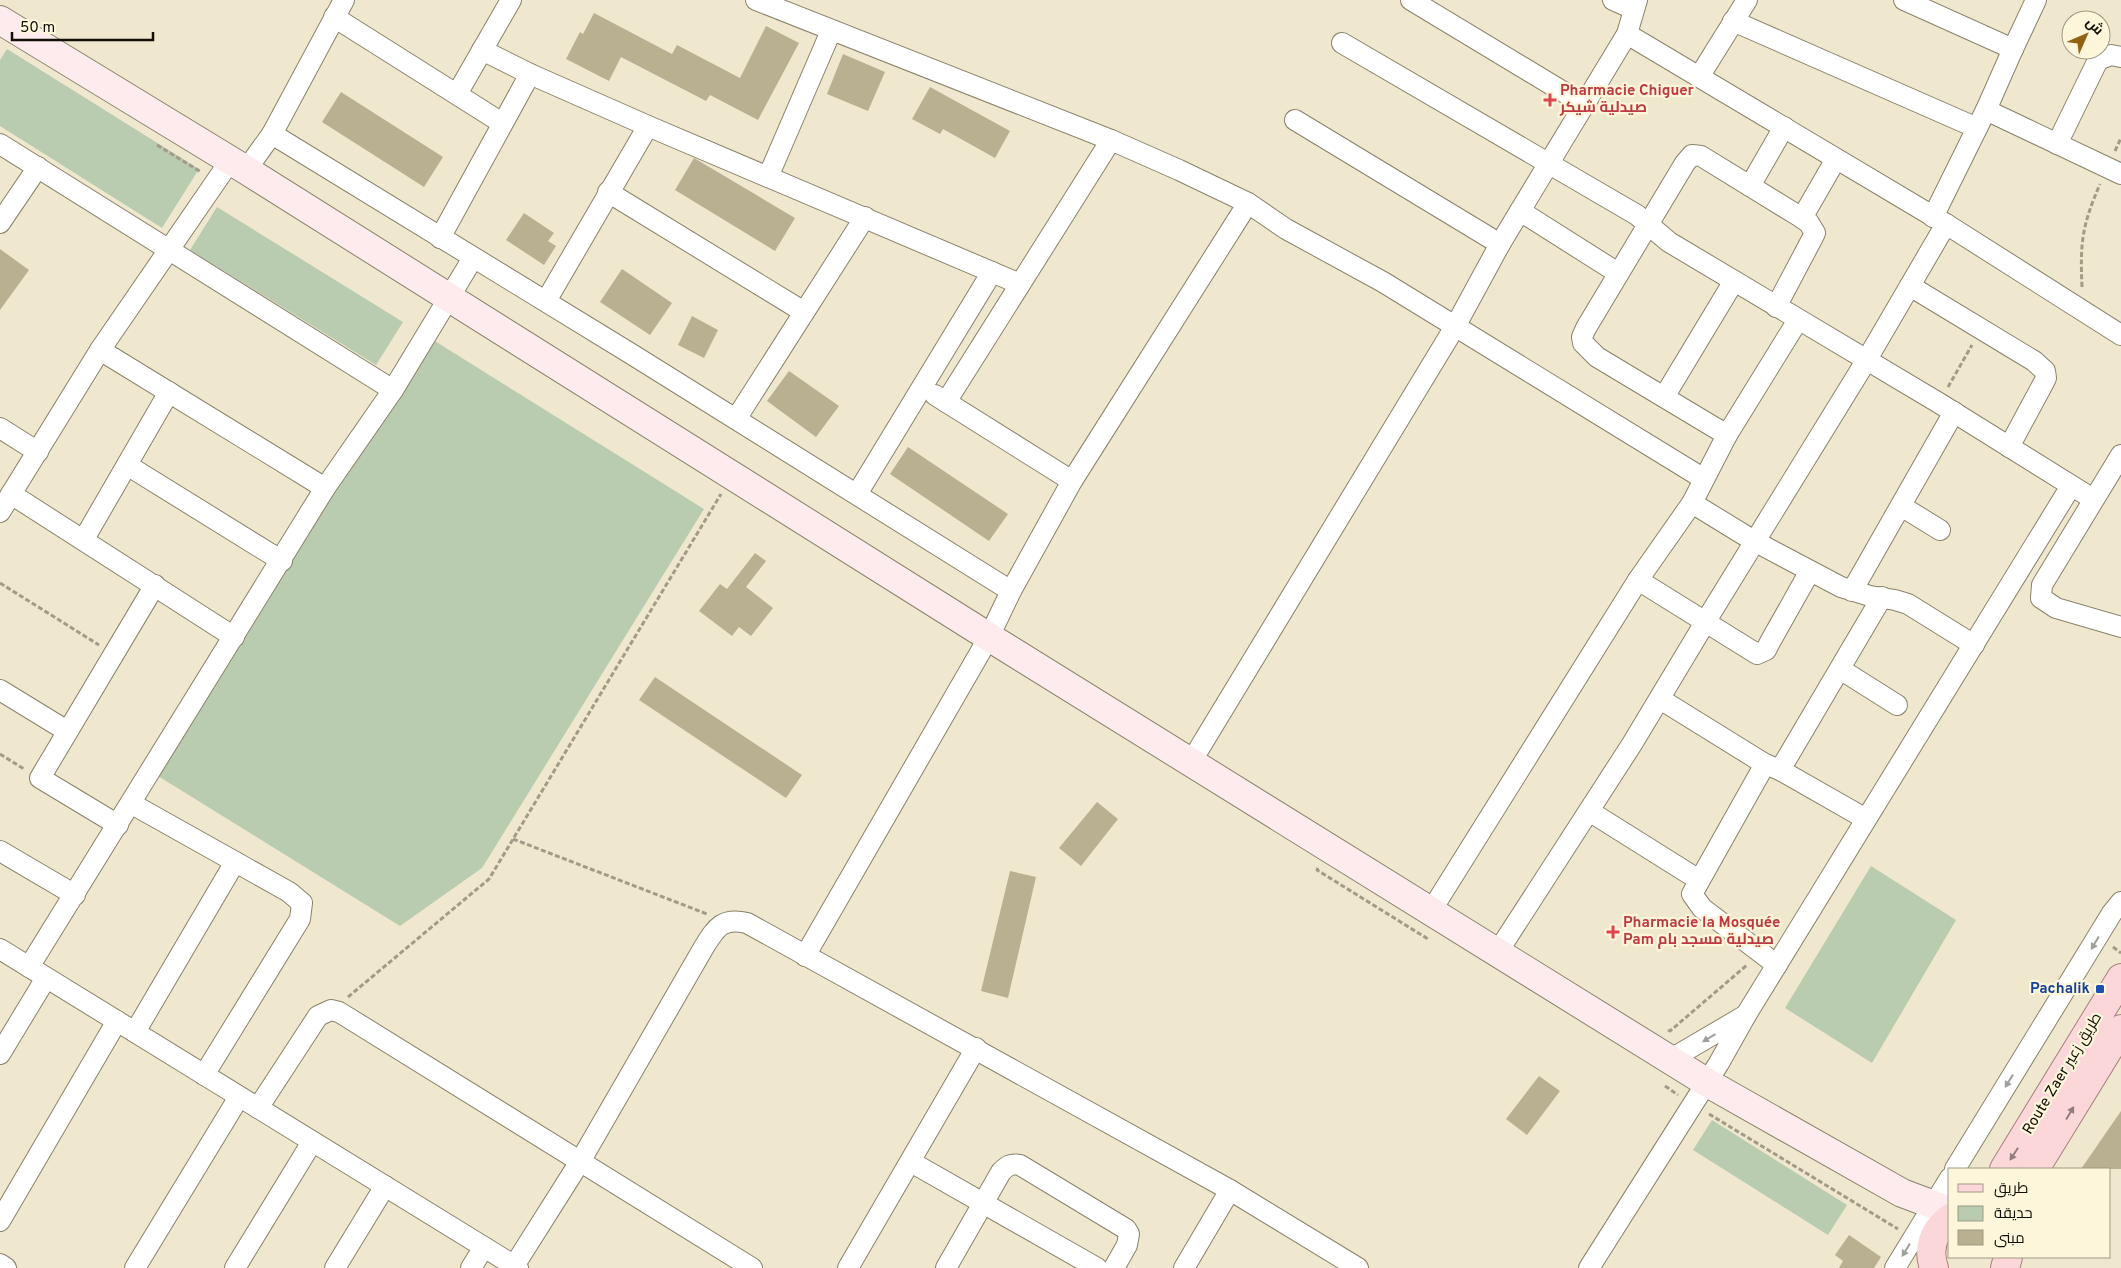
<svg xmlns="http://www.w3.org/2000/svg" width="2121" height="1268" font-family="Overpass,Cairo,sans-serif">
	<style>
		.green { fill: #b9ccb0 }
		.building { fill: #b8b091 }
		.lines { fill: none; stroke-linecap: round; stroke-linejoin: round }
		.street-casing { stroke: #89826a; stroke-width: 22 }
		.secondary-casing { stroke: #89826a; stroke-width: 30 }
		.primary-casing { stroke: #a87f80; stroke-width: 30 }
		.path { stroke: #a19b87; stroke-width: 3; stroke-dasharray: 5 2.5; stroke-linecap: butt }
		.street { stroke: #fff; stroke-width: 20 }
		.secondary { stroke: #feebed; stroke-width: 28 }
		.primary { stroke: #fcd7da; stroke-width: 28 }
		.oneway { fill: #a09f9b }
		.oneway2 { fill: #927d7b }
		.health-dot { fill: #e0444e; stroke: #fdf6db; stroke-width: 2 }
		.transit-dot { fill: #1a4fb4; stroke: #fdf6db; stroke-width: 2 }
		.labels { text-anchor: middle; dominant-baseline: central; stroke-width: 4.5; stroke-linejoin: round; paint-order: stroke }
		.health-label { font-size: 15px; font-weight: bold; fill: #be3a42; stroke: #fdf6db; text-anchor: start }
		.transit-label { font-size: 15px; font-weight: bold; fill: #164399; stroke: #fdf6db; text-anchor: end }
		.street-label { font-size: 15px; fill: #110f06; stroke: #fdf6db }
	</style>
	<rect width="100%" height="100%" fill="#f0e8ce"/>
	<!-- green -->
	<g class="green">
		<polygon points="7,49 199,169 162,228 0,126 0,60"/>
		<polygon points="217,207 403,322 376,365 190,250"/>
		<polygon points="430,338 704,509 482,868 400,926 158,776"/>
		<polygon points="1871,866 1956,920 1872,1063 1785,1008"/>
		<polygon points="1712,1120 1847,1205 1828,1235 1693,1150"/>
	</g>
	<!-- building -->
	<g class="building">
		<polygon points="594,13 672,54 677,45 740,78 766,26 799,43 758,120 710,95 706,101 621,57 609,81 566,59 580,32 583,34"/>
		<polygon points="843,54 885,72 868,111 827,94"/>
		<polygon points="930,87 1010,131 995,158 943,129 940,134 912,119"/>
		<polygon points="341,92 443,157 424,187 322,122"/>
		<polygon points="694,158 795,218 775,251 675,190"/>
		<polygon points="524,213 554,233 548,241 556,246 544,265 506,240"/>
		<polygon points="0,249 29,270 0,310"/>
		<polygon points="622,269 672,303 650,335 600,302"/>
		<polygon points="692,316 718,330 704,358 678,345"/>
		<polygon points="789,371 839,406 816,437 767,401"/>
		<polygon points="908,447 1008,514 989,541 890,474"/>
		<polygon points="755,553 766,561 746,587 773,608 751,636 739,627 732,636 699,611 720,584 727,589"/>
		<polygon points="655,677 802,775 786,798 639,700"/>
		<polygon points="1097,802 1118,819 1081,866 1059,848"/>
		<polygon points="1010,871 1036,877 1008,998 981,991"/>
		<polygon points="1539,1076 1560,1091 1527,1135 1506,1119"/>
		<polygon points="2121,1111 2121,1169 2081,1169"/>
		<polygon points="1849,1235 1881,1257 1874,1268 1839,1268 1843,1261 1835,1255"/>
	</g>
	<g class="lines">
		<defs>
			<g id="street">
				<polyline points="756,0 1111,140 1179,170 1248,203 1286,229 1383,282 1704,479"/>
				<polyline points="1411,0 1585,105"/>
				<polyline points="1613,0 1633,9"/>
				<polyline points="1904,0 2013,49 1986,110 1933,217"/>
				<polyline points="334,17 502,123"/>
				<polyline points="1733,21 1977,128"/>
				<polyline points="1627,34 1946,224 2121,335"/>
				<polyline points="1342,43 1637,215 1669,242 1939,403 2093,499"/>
				<polyline points="2013,49 2036,0"/>
				<polyline points="482,50 530,74 648,126 1020,284"/>
				<polyline points="1699,77 1747,0"/>
				<polyline points="457,94 511,0"/>
				<polyline points="1986,110 2121,174"/>
				<polyline points="1295,120 1500,244"/>
				<polyline points="272,134 633,355 1011,591"/>
				<polyline points="0,144 393,390"/>
				<polyline points="2057,144 2098,60 2111,55 2121,57"/>
				<polyline points="246,170 272,134 344,0"/>
				<polyline points="768,177 831,31"/>
				<polyline points="1750,186 1784,127"/>
				<polyline points="608,192 804,312"/>
				<polyline points="1520,211 1618,273"/>
				<polyline points="1802,218 1836,159"/>
				<polyline points="0,223 38,167"/>
				<polyline points="440,238 530,74"/>
				<polyline points="1910,286 2034,361 2045,371 2046,378 2043,384 2009,447"/>
				<polyline points="546,301 648,126"/>
				<polyline points="100,350 325,488"/>
				<polyline points="935,395 1072,481"/>
				<polyline points="1664,397 1734,281"/>
				<polyline points="946,402 1111,140"/>
				<polyline points="736,419 865,217"/>
				<polyline points="0,428 38,452"/>
				<polyline points="1727,435 1597,357 1583,343 1582,337 1586,328 1685,163 1692,155 1701,156 1802,218 1809,223 1815,233 1812,239 1776,307"/>
				<polyline points="2121,455 2042,585 2041,598 2056,608 2121,627"/>
				<polyline points="127,465 282,561"/>
				<polyline points="11,494 234,637"/>
				<polyline points="857,494 992,272"/>
				<polyline points="1692,503 1754,541 1841,587 1870,596 1895,600 1908,604 1974,645"/>
				<polyline points="1901,506 1940,530"/>
				<polyline points="0,512 100,350 230,161"/>
				<polyline points="84,539 169,392"/>
				<polyline points="1638,580 1757,654 1766,650 1770,642 1810,571"/>
				<polyline points="1852,591 1954,412"/>
				<polyline points="1840,669 1897,705"/>
				<polyline points="0,690 67,731"/>
				<polyline points="1660,699 1765,764 1780,770 1866,819"/>
				<polyline points="1191,762 1456,325 1500,244 1627,34 1637,0"/>
				<polyline points="1765,764 1692,894 1702,908 1777,965"/>
				<polyline points="1780,770 1882,597"/>
				<polyline points="132,804 289,892 302,903 300,919 204,1075"/>
				<polyline points="1589,811 1699,880"/>
				<polyline points="118,825 40,778 155,585"/>
				<polyline points="0,851 75,895"/>
				<polyline points="1431,911 1638,580 1692,503 1727,435 1798,320"/>
				<polyline points="0,949 518,1268"/>
				<polyline points="1497,953 1632,744 1712,611 1866,361 1946,224"/>
				<polyline points="805,956 989,637 1011,591 1072,481 1248,203"/>
				<polyline points="29,967 325,488 393,390 473,258"/>
				<polyline points="135,1032 235,862"/>
				<polyline points="0,1054 46,978"/>
				<polyline points="1671,1059 1746,1015"/>
				<polyline points="258,1108 318,1016 331,1010 339,1012 752,1268"/>
				<polyline points="911,1162 1097,1268"/>
				<polyline points="1955,1169 2112,913 2121,902"/>
				<polyline points="0,1221 117,1021"/>
				<polyline points="0,1264 6,1268"/>
				<path d="M 514,1266 L 581,1160 L 704,947 C 716,928 722,917 747,923 L 1230,1190 L 1358,1268"/>
				<polyline points="135,1268 239,1097"/>
				<polyline points="235,1268 312,1142"/>
				<polyline points="335,1268 385,1186"/>
				<polyline points="471,1268 484,1247"/>
				<polyline points="848,1268 976,1048"/>
				<path d="M 946,1268 L 1001,1172 C 1007,1166 1011,1163 1020,1165 L 1126,1229 L 1129,1234 L 1127,1245 L 1114,1268"/>
				<polyline points="1184,1268 1230,1190"/>
				<polyline points="1589,1268 1719,1063 1746,1015 2071,486"/>
				<polyline points="1895,1268 1950,1178"/>
			</g>
			<polyline id="secondary" points="0,20 246,170 989,637 1706,1082 1902,1193 1950,1211"/>
			<g id="primary">
				<polyline points="2004,1169 2121,978"/>
				<polyline points="2035,1169 2121,1029"/>
				<path d="M 1934,1268 C 1927,1248 1933,1231 1950,1218"/>
				<polyline points="2005,1268 2008,1257"/>
			</g>
		</defs>
		<!-- street casing -->
		<use href="#street" class="street-casing"/>
		<!-- secondary casing -->
		<use href="#secondary" class="secondary-casing"/>
		<!-- primary casing -->
		<use href="#primary" class="primary-casing"/>
		<!-- path -->
		<g class="path">
			<polyline points="157,145 201,172"/>
			<polyline points="2115,151 2121,138"/>
			<path d="M 2082,287 C 2080,242 2082,226 2100,184"/>
			<polyline points="1948,387 1972,345"/>
			<polyline points="0,583 99,645"/>
			<polyline points="0,754 24,769"/>
			<polyline points="513,839 707,914"/>
			<polyline points="1318,868 1317,870 1428,939"/>
			<polyline points="2113,947 2121,953"/>
			<polyline points="348,997 489,879 721,494"/>
			<polyline points="1668,1030 1670,1031 1747,965"/>
			<polyline points="1665,1086 1678,1095"/>
			<polyline points="1709,1114 1898,1229"/>
		</g>
		<!-- street -->
		<use href="#street" class="street"/>
		<!-- secondary -->
		<use href="#secondary" class="secondary"/>
		<!-- primary -->
		<use href="#primary" class="primary"/>
	</g>
	<!-- one-way arrows -->
	<defs><path id="oneway-solid" d="M-6-.8H1V-3.2L6.5 0L1 3.2V.8H-6Z" transform="scale(1.25)"/></defs>
	<g class="oneway">
		<use href="#oneway-solid" transform="translate(2095 943) rotate(121)"/>
		<use href="#oneway-solid" transform="translate(1709 1038) rotate(149)"/>
		<use href="#oneway-solid" transform="translate(2009 1081) rotate(122)"/>
		<use href="#oneway-solid" transform="translate(1906 1250) rotate(122)"/>
	</g>
	<g class="oneway2">
		<use href="#oneway-solid" transform="translate(2070 1113) rotate(-59)"/>
		<use href="#oneway-solid" transform="translate(2014 1154) rotate(123)"/>
	</g>
	<!-- markers -->
	<g class="health-dot">
		<path d="M1547.5 92.5h5v5h5v5h-5v5h-5v-5h-5v-5h5z"/>
		<path d="M1610.5 924.5h5v5h5v5h-5v5h-5v-5h-5v-5h5z"/>
	</g>
	<rect class="transit-dot" x="2095" y="984" width="10" height="10" rx="2.5"/>
	<g class="labels">
		<!-- health labels -->
		<g class="health-label">
			<text x="1560" y="91">Pharmacie Chiguer<tspan x="1560" dy="17">صيدلية شيكر</tspan></text>
			<text x="1623" y="923">Pharmacie la Mosquée<tspan x="1623" dy="17">Pam صيدلية مسجد بام</tspan></text>
		</g>
		<!-- transit labels -->
		<g class="transit-label">
			<text x="2090" y="989">Pachalik</text>
		</g>
		<!-- street labels -->
		<g class="street-label">
			<text transform="translate(2063 1074) rotate(-59)">Route Zaer طريق زعير</text>
		</g>
	</g>
	<!-- legend -->
	<rect x="1948" y="1168" width="162" height="90" fill="#fdf6db" stroke="#9f9a86"/>
	<rect x="1958" y="1184" width="25" height="8" fill="#fcd7da" stroke="#9f9a86"/>
	<text x="1994" y="1193" font-size="15" fill="#110f06">طريق</text>
	<rect x="1958" y="1206" width="25" height="15" fill="#b9ccb0" stroke="#9f9a86"/>
	<text x="1994" y="1218" font-size="15" fill="#110f06">حديقة</text>
	<rect x="1958" y="1230" width="25" height="15" fill="#b8b091" stroke="#9f9a86"/>
	<text x="1994" y="1243" font-size="15" fill="#110f06">مبنى</text>
	<!-- north arrow -->
	<g transform="translate(2086 35) rotate(45)"><circle r="24" fill="#fdf6db" stroke="#9f9a86"/>
	<path d="M0-4L9 19L0 12L-9 19Z" fill="#946213"/>
	<text y="-8" font-size="14" font-weight="bold" text-anchor="middle" fill="#110f06">ش</text>
	</g>
	<!-- scale -->
	<path d="M12 32v8h141v-8" fill="none" stroke="#110f06" stroke-width="2.5"/>
	<text x="20" y="32" font-size="15" fill="#110f06" stroke="#fdf6db" stroke-width="4" paint-order="stroke">50 m</text>
</svg>
